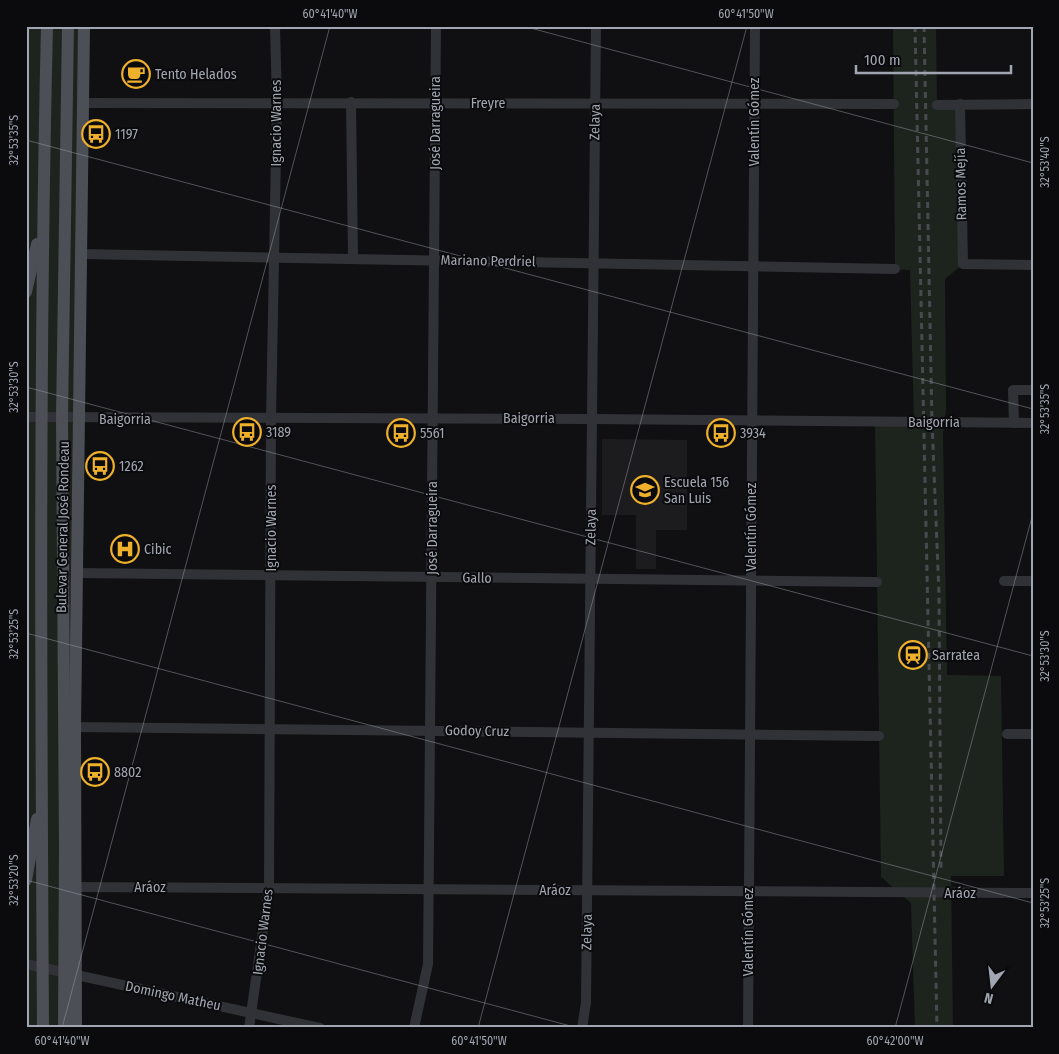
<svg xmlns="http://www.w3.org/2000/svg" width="1059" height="1054" font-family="'Fira Sans Condensed',sans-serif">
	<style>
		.built { fill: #1c1c1f }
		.green { fill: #1d241e }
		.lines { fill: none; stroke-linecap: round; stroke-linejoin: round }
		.minor { stroke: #313237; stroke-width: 10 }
		.major { stroke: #4d4f56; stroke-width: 12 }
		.rail { stroke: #484a50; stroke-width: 3; stroke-dasharray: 6 5; stroke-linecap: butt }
		.ticks { fill: none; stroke: #a2a6b2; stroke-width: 1; stroke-opacity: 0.45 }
		.labels { text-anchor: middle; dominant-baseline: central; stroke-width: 4; stroke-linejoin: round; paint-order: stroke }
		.poi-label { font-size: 14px; fill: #a2a6b2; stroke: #0b0b0d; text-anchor: start }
		.street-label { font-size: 14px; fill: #a2a6b2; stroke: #0b0b0d }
		.neatline { fill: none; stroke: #a2a6b2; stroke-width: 2 }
		.ticks-label { font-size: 12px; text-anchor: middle; fill: #a2a6b2 }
	</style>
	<rect width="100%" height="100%" fill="#101012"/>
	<!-- built -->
	<polygon class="built" points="602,439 687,440 687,530 656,530 656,569 636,569 636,515 602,515"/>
	<!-- green -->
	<g class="green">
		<polygon points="26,26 84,26 76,1028 26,1028"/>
		<polygon points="893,26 936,26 937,104 960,104 963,264 945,279 946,409 943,435 947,675 1001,676 1004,876 951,876 953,1028 915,1028 911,903 881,877 875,422 914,422 910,270 895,269"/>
	</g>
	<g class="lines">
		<!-- minor -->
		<g class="minor">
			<polyline points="351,102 353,258"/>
			<polyline points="83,103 894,104"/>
			<polyline points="960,104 963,264 1033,265"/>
			<polyline points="937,105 1033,104"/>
			<polyline points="81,254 895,269"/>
			<polyline points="26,417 592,419 1033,423"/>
			<polyline points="1014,423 1013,390 1033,390"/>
			<polyline points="77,573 877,582"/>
			<polyline points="1004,581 1033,581"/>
			<polyline points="75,727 879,736"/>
			<polyline points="1007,734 1033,734"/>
			<polyline points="77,887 1033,893"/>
			<polyline points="26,964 320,1028"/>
			<polyline points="249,1028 269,888 271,418 277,102 275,26"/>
			<polyline points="414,1028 428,964 436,26"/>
			<polyline points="582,1028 586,1003 596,26"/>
			<polyline points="748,1028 755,26"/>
		</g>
		<!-- major -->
		<g class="major">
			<polyline points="26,292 37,244"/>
			<polyline points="26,880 37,819"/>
			<path d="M 43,1028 C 41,694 39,360 47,26"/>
			<polyline points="64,1028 65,846 62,418 68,26"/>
			<polyline points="76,1028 75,727 84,26"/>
		</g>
		<!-- rail -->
		<g class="rail">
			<polyline points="915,26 937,1028"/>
			<polyline points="924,26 932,422 939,594 941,870"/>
		</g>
	</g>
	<!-- ticks -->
	<path class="ticks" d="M 523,26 L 1033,163M 26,140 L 1033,409M 26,387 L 1033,656M 26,633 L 1033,903M 26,880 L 578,1028M 62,1028 L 330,26M 478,1028 L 747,26M 895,1028 L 1033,513"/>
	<!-- icons -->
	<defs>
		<symbol id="cafe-ring" viewBox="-11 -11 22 22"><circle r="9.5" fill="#0b0b0d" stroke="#efb12b" stroke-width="1.5"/><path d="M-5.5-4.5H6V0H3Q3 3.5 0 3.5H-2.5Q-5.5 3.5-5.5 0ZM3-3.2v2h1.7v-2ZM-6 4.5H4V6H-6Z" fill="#efb12b"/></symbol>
		<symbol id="bus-ring" viewBox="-11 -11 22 22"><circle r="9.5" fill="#0b0b0d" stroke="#efb12b" stroke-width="1.5"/><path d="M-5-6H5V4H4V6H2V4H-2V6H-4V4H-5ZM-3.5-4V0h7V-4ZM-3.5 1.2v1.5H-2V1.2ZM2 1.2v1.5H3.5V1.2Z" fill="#efb12b"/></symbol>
		<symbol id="school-ring" viewBox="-11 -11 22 22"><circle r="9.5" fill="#0b0b0d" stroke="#efb12b" stroke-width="1.5"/><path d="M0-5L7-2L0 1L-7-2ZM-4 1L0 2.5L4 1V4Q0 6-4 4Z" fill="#efb12b"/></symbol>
		<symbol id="hospital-ring" viewBox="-11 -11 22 22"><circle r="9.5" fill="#0b0b0d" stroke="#efb12b" stroke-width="1.5"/><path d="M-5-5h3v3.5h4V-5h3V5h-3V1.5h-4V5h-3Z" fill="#efb12b"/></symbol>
		<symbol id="station-ring" viewBox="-11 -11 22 22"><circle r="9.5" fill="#0b0b0d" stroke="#efb12b" stroke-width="1.5"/><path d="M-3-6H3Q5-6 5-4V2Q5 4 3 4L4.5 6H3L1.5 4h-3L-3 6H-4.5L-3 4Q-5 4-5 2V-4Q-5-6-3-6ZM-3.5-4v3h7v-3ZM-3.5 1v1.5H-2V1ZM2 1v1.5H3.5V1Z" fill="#efb12b"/></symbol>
	</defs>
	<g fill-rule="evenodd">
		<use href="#cafe-ring" x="120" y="58" width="32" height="32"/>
		<use href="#bus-ring" x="80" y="118" width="32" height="32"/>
		<use href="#bus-ring" x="231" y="416" width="32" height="32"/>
		<use href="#bus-ring" x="385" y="417" width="32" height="32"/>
		<use href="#bus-ring" x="705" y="417" width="32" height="32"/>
		<use href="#bus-ring" x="84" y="450" width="32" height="32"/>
		<use href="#school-ring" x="629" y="474" width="32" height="32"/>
		<use href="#hospital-ring" x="109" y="533" width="32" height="32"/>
		<use href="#station-ring" x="897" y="639" width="32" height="32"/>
		<use href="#bus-ring" x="79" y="756" width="32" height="32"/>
	</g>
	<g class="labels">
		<!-- poi labels -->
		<g class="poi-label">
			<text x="155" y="74">Tento Helados</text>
			<text x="115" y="134">1197</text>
			<text x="266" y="432">3189</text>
			<text x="420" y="433">5561</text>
			<text x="740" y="433">3934</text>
			<text x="119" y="466">1262</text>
			<text x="664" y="482">Escuela 156<tspan x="664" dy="16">San Luis</tspan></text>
			<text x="144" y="549">Cibic</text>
			<text x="932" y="655">Sarratea</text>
			<text x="114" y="772">8802</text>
		</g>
		<!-- street labels -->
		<g class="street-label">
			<text x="488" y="103">Freyre</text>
			<text transform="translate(595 122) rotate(-89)">Zelaya</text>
			<text transform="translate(754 122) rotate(-90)">Valentín Gómez</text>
			<text transform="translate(276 123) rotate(-90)">Ignacio Warnes</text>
			<text transform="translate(435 123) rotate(-90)">José Darragueira</text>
			<text transform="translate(961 184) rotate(-91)">Ramos Mejía</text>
			<text transform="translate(488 261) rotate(1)">Mariano Perdriel</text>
			<text x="529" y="418">Baigorria</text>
			<text x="125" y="419">Baigorria</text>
			<text x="934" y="422">Baigorria</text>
			<text transform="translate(63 527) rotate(-89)">Bulevar General José Rondeau</text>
			<text transform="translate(591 527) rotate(-89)">Zelaya</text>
			<text transform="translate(751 527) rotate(-90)">Valentín Gómez</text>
			<text transform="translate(271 528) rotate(-90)">Ignacio Warnes</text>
			<text transform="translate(432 528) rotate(-90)">José Darragueira</text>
			<text transform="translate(477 578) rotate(1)">Gallo</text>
			<text transform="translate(477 731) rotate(1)">Godoy Cruz</text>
			<text x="150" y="887">Aráoz</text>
			<text x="555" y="890">Aráoz</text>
			<text x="960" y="893">Aráoz</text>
			<text transform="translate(263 932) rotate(-83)">Ignacio Warnes</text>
			<text transform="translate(587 932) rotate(-89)">Zelaya</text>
			<text transform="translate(748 932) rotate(-90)">Valentín Gómez</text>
			<text transform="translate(173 996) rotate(12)">Domingo Matheu</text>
		</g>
	</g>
	<!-- border -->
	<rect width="1059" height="1054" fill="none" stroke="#0b0b0d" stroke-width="55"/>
	<!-- north arrow -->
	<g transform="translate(992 986) rotate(195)" stroke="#0b0b0d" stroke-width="4" paint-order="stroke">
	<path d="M0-4L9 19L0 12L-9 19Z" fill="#a2a6b2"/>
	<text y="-8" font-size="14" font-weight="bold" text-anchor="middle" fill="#a2a6b2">N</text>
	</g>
	<!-- scale -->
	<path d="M856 65v8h155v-8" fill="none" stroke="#a2a6b2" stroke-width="2.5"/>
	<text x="864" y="65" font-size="15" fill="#a2a6b2" stroke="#0b0b0d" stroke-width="4" paint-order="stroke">100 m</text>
	<rect x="28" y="28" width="1004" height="998" class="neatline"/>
	<g class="ticks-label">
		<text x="330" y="18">60°41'40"W</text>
		<text x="746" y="18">60°41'50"W</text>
		<text transform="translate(14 140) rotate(-90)" y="4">32°53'35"S</text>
		<text transform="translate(1045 162) rotate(-90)" y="4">32°53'40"S</text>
		<text transform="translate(14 387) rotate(-90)" y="4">32°53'30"S</text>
		<text transform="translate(1045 409) rotate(-90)" y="4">32°53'35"S</text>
		<text transform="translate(14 634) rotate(-90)" y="4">32°53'25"S</text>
		<text transform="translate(1045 656) rotate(-90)" y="4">32°53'30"S</text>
		<text transform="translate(14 880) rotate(-90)" y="4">32°53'20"S</text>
		<text transform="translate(1045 903) rotate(-90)" y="4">32°53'25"S</text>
		<text x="62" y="1045">60°41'40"W</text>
		<text x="479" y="1045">60°41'50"W</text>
		<text x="895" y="1045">60°42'00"W</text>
	</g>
</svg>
